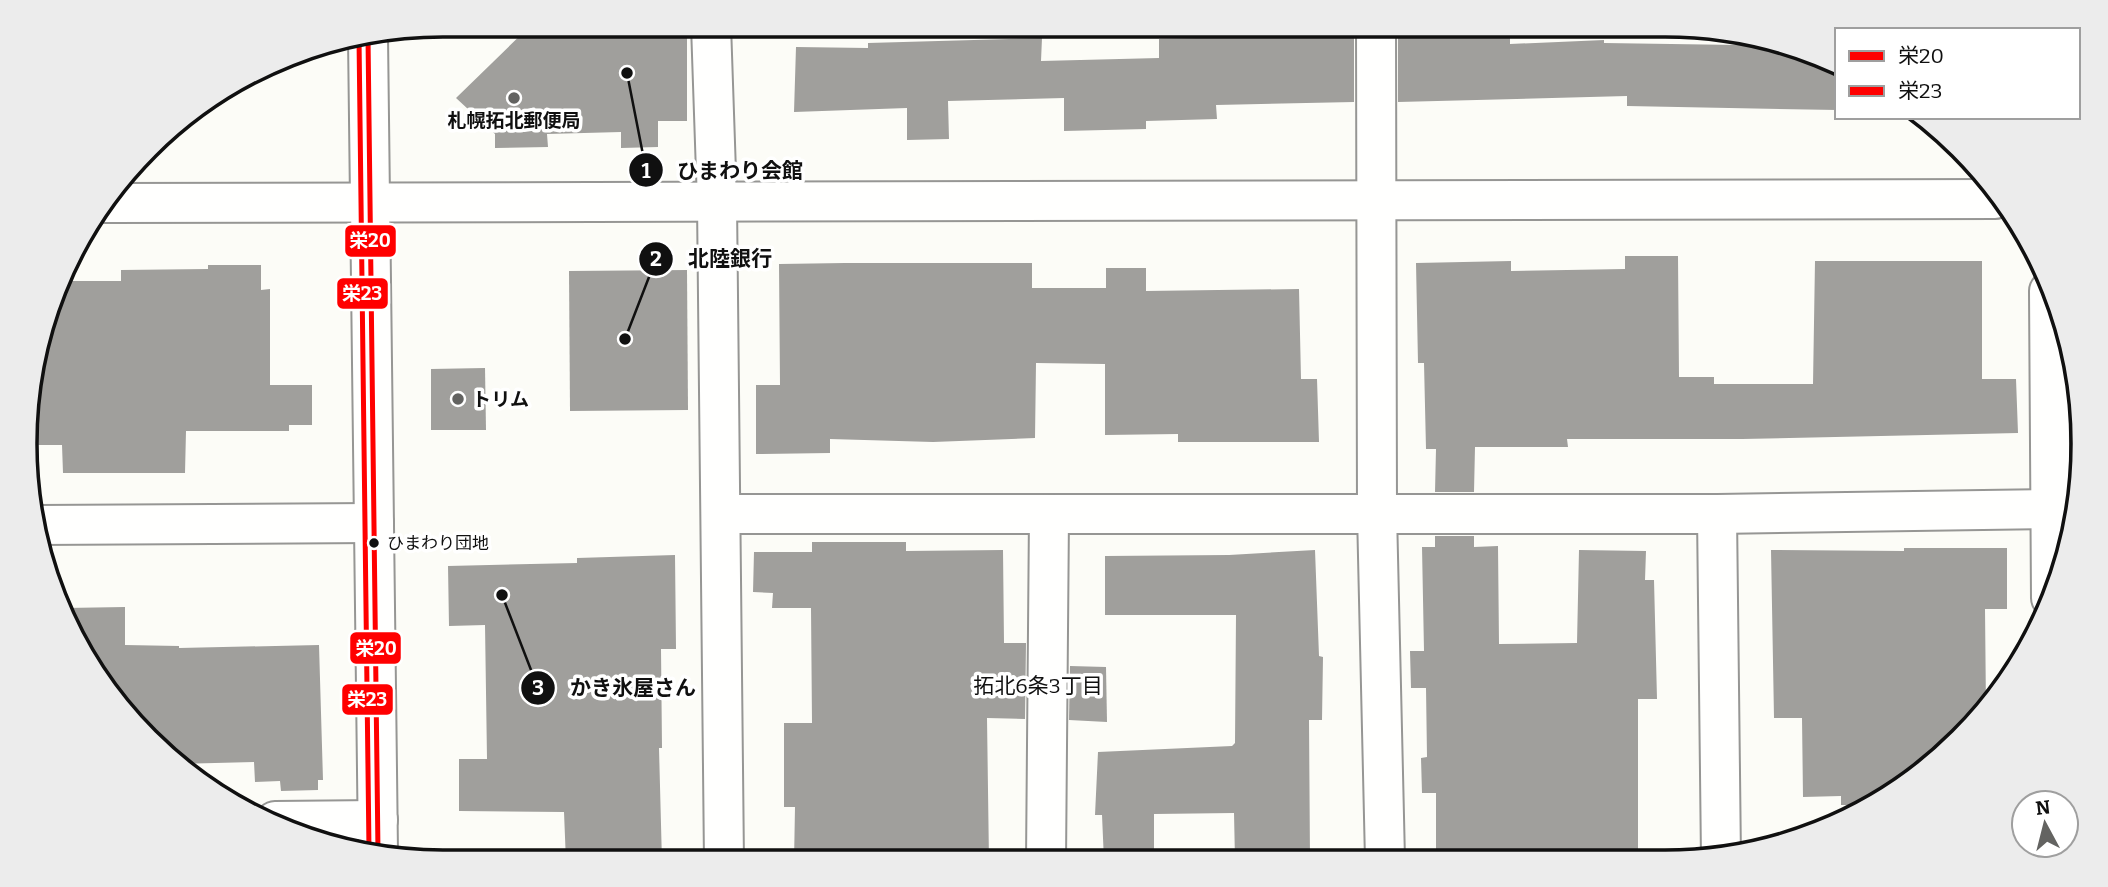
<svg xmlns="http://www.w3.org/2000/svg" width="2108" height="887" font-family="Bitter,'Noto Sans JP',serif">
	<style>
		.building { fill: #a09f9c }
		.lines { fill: none; stroke-linecap: round; stroke-linejoin: round }
		.minor-casing { stroke: #969694; stroke-width: 42 }
		.minor { stroke: #fffffe; stroke-width: 38 }
		.bus-1-casing { stroke: #fff; stroke-width: 10 }
		.bus-2-casing { stroke: #fff; stroke-width: 10 }
		.bus-1 { stroke: #f00; stroke-width: 5 }
		.bus-2 { stroke: #f00; stroke-width: 5 }
		.poi-dot { fill: #636361; stroke: #fff; stroke-width: 2.5 }
		.bus-dot { fill: #101010; stroke: #fff; stroke-width: 2.5 }
		.labels { text-anchor: middle; dominant-baseline: central; stroke-width: 7; stroke-linejoin: round; paint-order: stroke }
		.bus-label { font-size: 17px; fill: #101010; stroke: #fff; text-anchor: start }
		.poi-label { font-size: 19px; font-weight: bold; fill: #101010; stroke: #fff }
		.neighbourhood-label { font-size: 21px; fill: #101010; stroke: #fff }
		.rim { fill: none; stroke: #101010; stroke-width: 3.5 }
		.leader { fill: none; stroke: #101010; stroke-width: 2.5 }
		.callout-dot { fill: #101010; stroke: #fff; stroke-width: 2.5 }
		.mark-label { font-size: 21px; text-anchor: middle; font-weight: bold; fill: #fff }
		.callout-label { font-size: 21px; text-anchor: middle; font-weight: bold; fill: #101010; stroke: #fff; stroke-width: 7; stroke-linejoin: round; paint-order: stroke }
		.line-badge { stroke: #fff; stroke-width: 2.5 }
		.badge-label { font-size: 19px; text-anchor: middle; font-weight: bold; fill: #fff }
	</style>
	<rect width="100%" height="100%" fill="#fcfcf7"/>
	<!-- building -->
	<g class="building">
		<polygon points="532,24 687,24 687,121 658,121 658,147 621,148 621,132 547,134 548,147 495,148 495,134 456,98"/>
		<polygon points="1316,24 1354,24 1354,102 1216,105 1217,119 1146,121 1146,129 1064,131 1064,98 948,101 949,139 907,140 907,108 794,112 796,47 868,48 868,43 1042,38 1041,61 1159,58 1159,39 1316,35"/>
		<polygon points="1510,31 1510,44 1604,40 1604,43 1738,45 1738,37 1800,47 1837,68 1837,110 1627,106 1627,96 1398,102 1398,33"/>
		<polygon points="1625,256 1678,256 1679,377 1714,377 1714,384 1813,384 1815,261 1982,261 1982,379 2016,379 2018,433 1742,439 1567,439 1568,447 1475,447 1474,492 1435,492 1436,449 1426,449 1424,363 1418,363 1416,263 1511,261 1511,271 1625,269"/>
		<polygon points="845,263 1032,263 1032,288 1106,288 1106,268 1146,268 1146,291 1299,289 1301,379 1317,379 1319,442 1178,442 1178,434 1105,435 1105,364 1036,363 1035,438 933,442 830,439 830,453 756,454 756,385 780,385 779,264"/>
		<polygon points="208,265 261,265 261,290 270,289 270,385 312,385 312,425 289,425 289,431 186,431 185,473 63,473 62,445 30,445 32,362 63,281 121,281 121,270 208,269"/>
		<polygon points="687,270 688,410 570,411 569,271"/>
		<polygon points="485,368 486,430 431,430 431,369"/>
		<polygon points="1435,536 1474,536 1474,547 1498,546 1499,644 1577,643 1579,550 1646,551 1645,580 1654,580 1657,699 1638,699 1638,859 1436,860 1436,793 1422,793 1421,758 1427,757 1426,688 1411,688 1410,651 1424,651 1422,547 1435,547"/>
		<polygon points="812,542 906,542 906,551 1003,550 1004,643 1026,643 1025,719 987,718 989,861 794,862 795,807 784,807 784,723 812,723 811,608 772,608 773,593 753,592 754,552 812,552"/>
		<polygon points="1904,548 2007,548 2007,609 1985,609 1986,710 1920,776 1869,805 1841,805 1841,796 1803,797 1802,718 1774,718 1771,550 1904,551"/>
		<polygon points="1315,550 1319,656 1323,657 1322,720 1309,720 1310,860 1235,860 1234,813 1154,814 1154,860 1104,861 1102,815 1095,815 1098,752 1232,746 1235,743 1236,615 1105,615 1105,556 1229,555"/>
		<polygon points="675,555 676,649 661,649 662,748 659,748 662,862 566,862 564,812 459,811 459,759 487,759 485,625 449,626 448,566 577,563 577,558"/>
		<polygon points="125,607 125,645 179,646 179,648 319,645 323,780 318,780 318,790 281,791 280,781 255,782 254,762 176,764 168,759 80,653 65,608"/>
		<polygon points="1070,666 1106,667 1107,722 1069,720"/>
	</g>
	<g class="lines">
		<defs>
			<g id="minor">
				<polyline points="711,25 717,202 724,862"/>
				<polyline points="1376,25 1377,513 1385,860"/>
				<polyline points="368,37 378,852"/>
				<polyline points="106,203 1995,199"/>
				<polyline points="2049,291 2051,598"/>
				<polyline points="721,514 1717,514 2050,509"/>
				<polyline points="1717,514 1721,859"/>
				<polyline points="37,525 374,523"/>
				<polyline points="275,821 378,820"/>
				<polyline points="1046,861 1049,515"/>
			</g>
		</defs>
		<!-- minor casing -->
		<use href="#minor" class="minor-casing"/>
		<!-- minor -->
		<use href="#minor" class="minor"/>
		<defs>
			<polyline id="bus-1" points="368,37 378,852"/>
			<polyline id="bus-2" points="359,38 369,850"/>
		</defs>
		<!-- bus-1 casing -->
		<use href="#bus-1" class="bus-1-casing"/>
		<!-- bus-2 casing -->
		<use href="#bus-2" class="bus-2-casing"/>
		<!-- bus-1 -->
		<use href="#bus-1" class="bus-1"/>
		<!-- bus-2 -->
		<use href="#bus-2" class="bus-2"/>
	</g>
	<!-- markers -->
	<g class="poi-dot">
		<circle cx="514" cy="98" r="7"/>
		<circle cx="458" cy="399" r="7"/>
	</g>
	<circle class="bus-dot" cx="374" cy="543" r="6"/>
	<g class="labels">
		<!-- bus labels -->
		<g class="bus-label">
			<text x="387" y="543">ひまわり団地</text>
		</g>
		<!-- poi labels -->
		<g class="poi-label">
			<text x="514" y="120">札幌拓北郵便局</text>
			<text x="472" y="399" text-anchor="start">トリム</text>
		</g>
		<!-- neighbourhood labels -->
		<g class="neighbourhood-label">
			<text x="1038" y="686">拓北6条3丁目</text>
		</g>
	</g>
	<!-- crop -->
	<path d="M0 0H2108V887H0ZM443 37H1665A406 406 0 0 1 2071 443V444A406 406 0 0 1 1665 850H443A406 406 0 0 1 37 444V443A406 406 0 0 1 443 37Z" fill="#ececec" fill-rule="evenodd"/>
	<path class="rim" d="M443 37H1665A406 406 0 0 1 2071 443V444A406 406 0 0 1 1665 850H443A406 406 0 0 1 37 444V443A406 406 0 0 1 443 37Z"/>
	<!-- callouts -->
	<path class="leader" d="M627 73L646 170M625 339L656 259M502 595L538 688"/>
	<g class="callout-dot">
		<circle cx="627" cy="73" r="7"/>
		<circle cx="625" cy="339" r="7"/>
		<circle cx="502" cy="595" r="7"/>
		<circle cx="646" cy="170" r="18"/>
		<circle cx="656" cy="259" r="18"/>
		<circle cx="538" cy="688" r="18"/>
	</g>
	<g class="mark-label">
		<text x="646" y="178">1</text>
		<text x="656" y="266">2</text>
		<text x="538" y="695">3</text>
	</g>
	<g class="callout-label">
		<text x="740" y="178">ひまわり会館</text>
		<text x="730" y="266">北陸銀行</text>
		<text x="633" y="695">かき氷屋さん</text>
	</g>
	<g class="line-badge">
		<rect x="344" y="224" width="53" height="34" rx="7" fill="#f00"/>
		<rect x="336" y="277" width="53" height="33" rx="7" fill="#f00"/>
		<rect x="349" y="631" width="53" height="34" rx="7" fill="#f00"/>
		<rect x="341" y="683" width="53" height="33" rx="7" fill="#f00"/>
	</g>
	<g class="badge-label">
		<text x="370" y="247">栄20</text>
		<text x="362" y="300">栄23</text>
		<text x="376" y="655">栄20</text>
		<text x="367" y="706">栄23</text>
	</g>
	<!-- legend -->
	<rect x="1835" y="28" width="245" height="91" fill="#ffffff" stroke="#9f9f9f" stroke-width="2"/>
	<rect x="1849" y="51" width="35" height="10" fill="#ff0000" stroke="#9f9f9f" stroke-width="2"/>
	<text x="1898" y="63" font-size="21" fill="#101010">栄20</text>
	<rect x="1849" y="86" width="35" height="10" fill="#ff0000" stroke="#9f9f9f" stroke-width="2"/>
	<text x="1898" y="98" font-size="21" fill="#101010">栄23</text>
	<!-- north arrow -->
	<g transform="translate(2045 824) rotate(353)"><circle r="33" fill="#ffffff" stroke="#9f9f9f" stroke-width="2"/>
	<path d="M0-5L12 26L0 18L-12 26Z" fill="#636361"/>
	<text y="-10" font-size="19" font-weight="bold" text-anchor="middle" fill="#101010">N</text>
	</g>
</svg>
